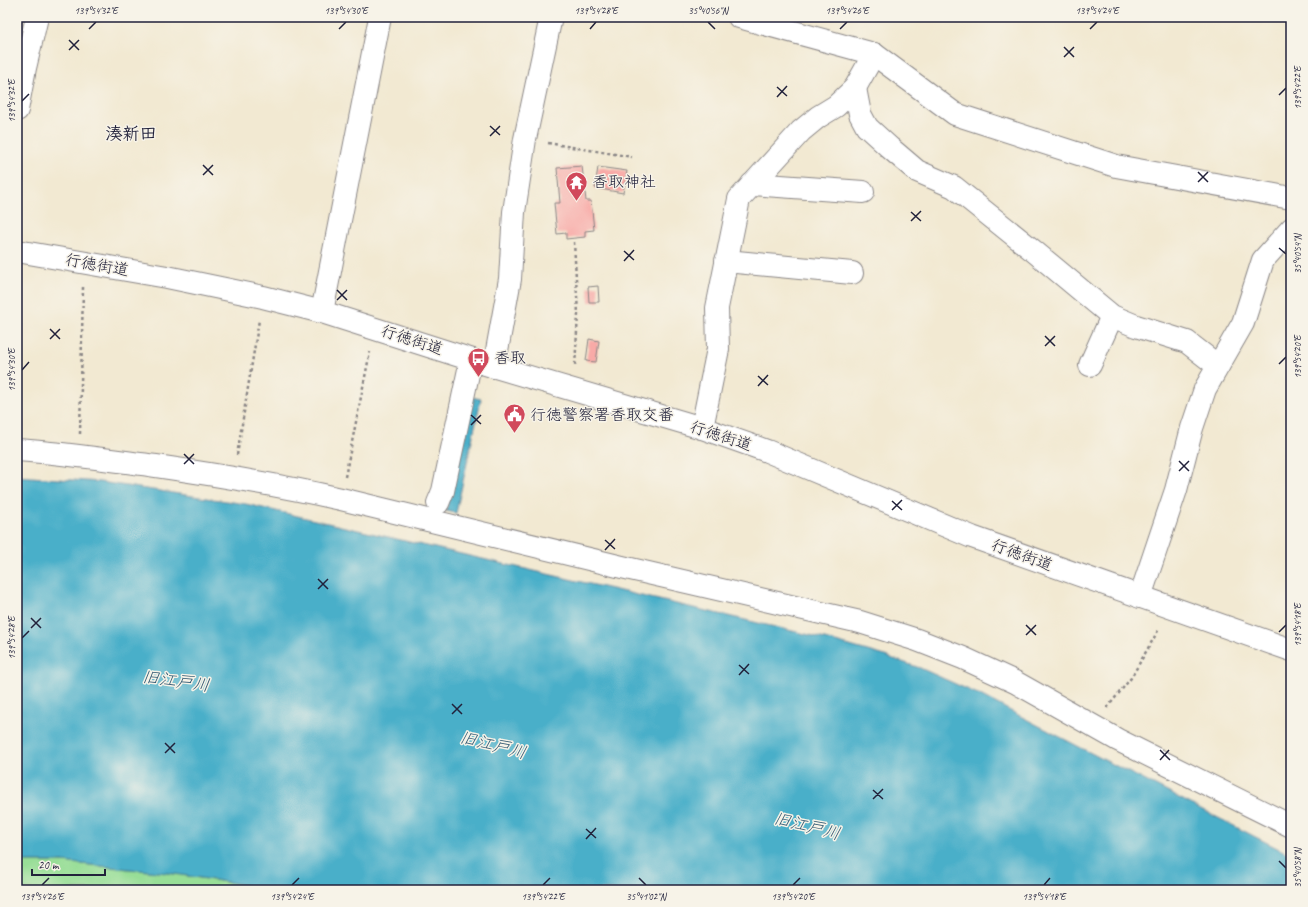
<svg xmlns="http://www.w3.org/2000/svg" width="1308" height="907" font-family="Caveat,'Klee One',sans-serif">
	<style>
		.green { fill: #98de97; stroke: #5d8069 }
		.water { fill: #4aafc9; stroke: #366882 }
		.building { fill: #f8aaa7 }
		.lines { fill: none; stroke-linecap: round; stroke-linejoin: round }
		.minor-casing { stroke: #8a8686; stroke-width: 24 }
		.path { stroke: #8a8686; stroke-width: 2.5; stroke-dasharray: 3 3; stroke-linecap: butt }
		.minor { stroke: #fff; stroke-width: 22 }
		.ticks { fill: none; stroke: #22223b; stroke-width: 1.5 }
		.labels { text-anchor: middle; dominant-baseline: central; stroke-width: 3; stroke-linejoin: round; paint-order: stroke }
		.poi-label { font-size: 16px; fill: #22223b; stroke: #f7f3e8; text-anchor: start }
		.street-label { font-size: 16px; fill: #22223b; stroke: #f7f3e8 }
		.neighbourhood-label { font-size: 17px; font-weight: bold; fill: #22223b; stroke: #f7f3e8 }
		.water-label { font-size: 17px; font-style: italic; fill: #325a74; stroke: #f7f3e8 }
		.neatline { fill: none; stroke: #22223b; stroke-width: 1.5 }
		.ticks-label { font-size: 10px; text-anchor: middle; fill: #22223b }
	</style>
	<rect width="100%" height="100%" fill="#f7f3e8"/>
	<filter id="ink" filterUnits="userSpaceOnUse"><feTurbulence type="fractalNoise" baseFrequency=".025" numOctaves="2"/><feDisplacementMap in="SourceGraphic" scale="8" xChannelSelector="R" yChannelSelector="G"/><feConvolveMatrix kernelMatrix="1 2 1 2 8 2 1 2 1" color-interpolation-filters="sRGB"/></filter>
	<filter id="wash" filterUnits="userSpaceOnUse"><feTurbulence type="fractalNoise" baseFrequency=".012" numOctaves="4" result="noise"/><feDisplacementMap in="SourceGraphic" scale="16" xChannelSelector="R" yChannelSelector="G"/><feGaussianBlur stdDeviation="0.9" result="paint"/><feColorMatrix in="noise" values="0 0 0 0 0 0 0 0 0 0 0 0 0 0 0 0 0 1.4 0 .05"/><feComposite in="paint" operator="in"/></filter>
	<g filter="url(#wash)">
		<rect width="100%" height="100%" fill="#f2e9d2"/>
		<!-- green -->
		<polygon class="green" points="17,862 62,862 168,873 246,885 251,890 17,890"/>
		<!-- water -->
		<g class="water">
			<polygon points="471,397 481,399 456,513 446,511"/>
			<polygon points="17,476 100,482 246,504 814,636 882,655 920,668 980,695 1089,752 1291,855 1291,890 251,890 246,885 168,873 62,862 17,862"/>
		</g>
		<g id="blocks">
			<!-- building -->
			<g class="building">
				<polygon points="582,166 586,201 591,201 594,230 585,231 585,237 566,239 566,233 557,234 554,203 560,203 557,168"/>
				<polygon points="598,167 627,171 623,193 595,188"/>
				<polygon points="598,286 599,302 589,302 588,287"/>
				<polygon points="589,339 599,341 596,362 586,361"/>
			</g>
		</g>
	</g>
	<g filter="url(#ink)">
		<use href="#blocks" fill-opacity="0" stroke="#8a8686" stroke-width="1"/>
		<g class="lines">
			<defs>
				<g id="minor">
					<polyline points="739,17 874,54 955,114 1116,166 1291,198"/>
					<polyline points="855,88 860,114 867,127 890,148 917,171 954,187 1035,252 1112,316 1136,326 1187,342 1218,366"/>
					<polyline points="17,110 25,68 37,17"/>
					<polyline points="752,184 863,192"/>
					<polyline points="17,251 167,277 263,297 322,312 482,363 702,428 767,451 972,537 1291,650"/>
					<polyline points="726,261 852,273"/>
					<polyline points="322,312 380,17"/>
					<polyline points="1090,365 1112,316"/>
					<polyline points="494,367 510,279 514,212 525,139 551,17"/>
					<polyline points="702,428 718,349 717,308 739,199 801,131 818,117 836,106 855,88 874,54"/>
					<path d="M 17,450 C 64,453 110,460 156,466 C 218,475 280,485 341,499 L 622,567 L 860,622 L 917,640 L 963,658 L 1015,682 L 1118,740 L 1291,826"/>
					<polyline points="438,503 443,491 471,360"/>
					<polyline points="1140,597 1176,490 1192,428 1205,389 1243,323 1263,260 1291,229"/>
				</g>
			</defs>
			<!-- minor casing -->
			<use href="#minor" class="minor-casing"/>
			<!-- path -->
			<g class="path">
				<polyline points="548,143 632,157"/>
				<polyline points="574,242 578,314 575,366"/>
				<polyline points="80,434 83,287"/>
				<polyline points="237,455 259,320"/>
				<polyline points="345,477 370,352"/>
				<polyline points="1107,708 1131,678 1159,629"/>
			</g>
			<!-- minor -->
			<use href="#minor" class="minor"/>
		</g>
	</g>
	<!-- ticks -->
	<path class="ticks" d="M 708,22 L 715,29M 89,29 L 96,22M 339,29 L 346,22M 590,29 L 596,22M 840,29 L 847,22M 1090,29 L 1097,22M 69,40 L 79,50M 1064,47 L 1074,57M 69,50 L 79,40M 1064,57 L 1074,47M 777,87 L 787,96M 1279,95 L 1286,88M 777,97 L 787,86M 22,101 L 29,94M 490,126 L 500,135M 490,136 L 500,126M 203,165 L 213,175M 1198,172 L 1208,182M 203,175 L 213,165M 1198,182 L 1208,172M 911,212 L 921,221M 911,221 L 921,211M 1279,248 L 1286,254M 624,251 L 634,260M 624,261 L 634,250M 337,290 L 347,300M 337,300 L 347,290M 50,329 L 60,339M 1045,336 L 1055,346M 50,339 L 60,329M 1045,346 L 1055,336M 1279,364 L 1286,357M 22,370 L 29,362M 758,376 L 768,385M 758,386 L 768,375M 471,415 L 481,424M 471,425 L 481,415M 184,454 L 194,464M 1179,461 L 1189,471M 184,464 L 194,454M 1179,471 L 1189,461M 892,501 L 902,510M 892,510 L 902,500M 605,540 L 615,549M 605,550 L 615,539M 318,579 L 328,589M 318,589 L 328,579M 31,618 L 41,628M 1026,625 L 1036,635M 31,628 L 41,618M 1279,632 L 1286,625M 1026,635 L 1036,625M 22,638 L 29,631M 739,665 L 749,674M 739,675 L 749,664M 452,704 L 462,714M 452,714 L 462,704M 165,743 L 175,753M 1160,750 L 1170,760M 165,753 L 175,743M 1160,760 L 1169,750M 873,790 L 883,799M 873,799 L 883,789M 586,829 L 596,838M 586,839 L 596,828M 1279,861 L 1286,868M 639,878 L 646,885M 42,885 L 49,878M 292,885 L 299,878M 543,885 L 550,878M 793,885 L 800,878M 1044,885 L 1050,878"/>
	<!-- icons -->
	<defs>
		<symbol id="temple-pin" viewBox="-11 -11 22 30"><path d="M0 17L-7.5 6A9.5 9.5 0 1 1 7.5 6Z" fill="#d1495b" stroke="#f7f3e8"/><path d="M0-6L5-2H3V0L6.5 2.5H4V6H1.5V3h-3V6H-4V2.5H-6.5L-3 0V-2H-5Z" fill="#fff"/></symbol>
		<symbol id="bus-pin" viewBox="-11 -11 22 30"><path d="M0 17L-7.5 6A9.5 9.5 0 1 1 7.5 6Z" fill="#d1495b" stroke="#f7f3e8"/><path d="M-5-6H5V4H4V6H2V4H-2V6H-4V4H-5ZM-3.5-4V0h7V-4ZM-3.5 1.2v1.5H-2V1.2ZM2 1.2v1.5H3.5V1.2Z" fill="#fff"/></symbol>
		<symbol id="civic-pin" viewBox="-11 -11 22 30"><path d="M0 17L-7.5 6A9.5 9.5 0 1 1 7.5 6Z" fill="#d1495b" stroke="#f7f3e8"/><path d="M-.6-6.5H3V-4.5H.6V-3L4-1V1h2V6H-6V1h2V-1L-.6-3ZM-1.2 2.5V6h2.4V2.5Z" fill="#fff"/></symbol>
	</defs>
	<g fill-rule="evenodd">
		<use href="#temple-pin" x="564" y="170" width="25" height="34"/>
		<use href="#bus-pin" x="466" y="346" width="25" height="34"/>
		<use href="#civic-pin" x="502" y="402" width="25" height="34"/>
	</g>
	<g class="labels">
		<!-- poi labels -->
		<g class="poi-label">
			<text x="592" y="182">香取神社</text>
			<text x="494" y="358">香取</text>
			<text x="530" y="415">行徳警察署香取交番</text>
		</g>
		<!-- street labels -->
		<g class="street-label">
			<text transform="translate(97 265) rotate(10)">行徳街道</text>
			<text transform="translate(412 340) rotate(18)">行徳街道</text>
			<text transform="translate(721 436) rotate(18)">行徳街道</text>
			<text transform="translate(1022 555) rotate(20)">行徳街道</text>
		</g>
		<!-- neighbourhood labels -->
		<g class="neighbourhood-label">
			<text x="131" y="133">湊新田</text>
		</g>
		<!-- water labels -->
		<g class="water-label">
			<text transform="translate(176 681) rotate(8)">旧江戸川</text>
			<text transform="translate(493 745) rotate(14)">旧江戸川</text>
			<text transform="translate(807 826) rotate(14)">旧江戸川</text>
		</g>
	</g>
	<!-- margin -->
	<rect width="1308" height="907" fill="none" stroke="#f7f3e8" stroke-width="44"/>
	<!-- scale -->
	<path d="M32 869v6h73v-6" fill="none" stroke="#22223b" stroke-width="2"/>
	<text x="38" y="869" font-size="12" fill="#22223b" stroke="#f7f3e8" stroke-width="3" paint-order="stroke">20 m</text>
	<rect x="22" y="22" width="1264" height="863" class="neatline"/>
	<g class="ticks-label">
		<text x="96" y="14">139°54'32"E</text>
		<text x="346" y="14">139°54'30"E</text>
		<text x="596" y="14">139°54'28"E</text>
		<text x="708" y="14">35°40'56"N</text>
		<text x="847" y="14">139°54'26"E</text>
		<text x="1097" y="14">139°54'24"E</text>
		<text transform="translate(1297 88) rotate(-90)" y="4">139°54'22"E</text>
		<text transform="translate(11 101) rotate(-90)" y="4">139°54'32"E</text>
		<text transform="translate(1297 254) rotate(-90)" y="4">35°40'54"N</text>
		<text transform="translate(1297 357) rotate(-90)" y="4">139°54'20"E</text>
		<text transform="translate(11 370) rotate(-90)" y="4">139°54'30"E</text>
		<text transform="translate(1297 625) rotate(-90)" y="4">139°54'18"E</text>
		<text transform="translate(11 638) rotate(-90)" y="4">139°54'28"E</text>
		<text transform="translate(1297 868) rotate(-90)" y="4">35°40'58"N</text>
		<text x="42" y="900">139°54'26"E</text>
		<text x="292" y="900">139°54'24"E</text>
		<text x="543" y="900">139°54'22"E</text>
		<text x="646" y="900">35°41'02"N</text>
		<text x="793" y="900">139°54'20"E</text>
		<text x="1044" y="900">139°54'18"E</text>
	</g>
</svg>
